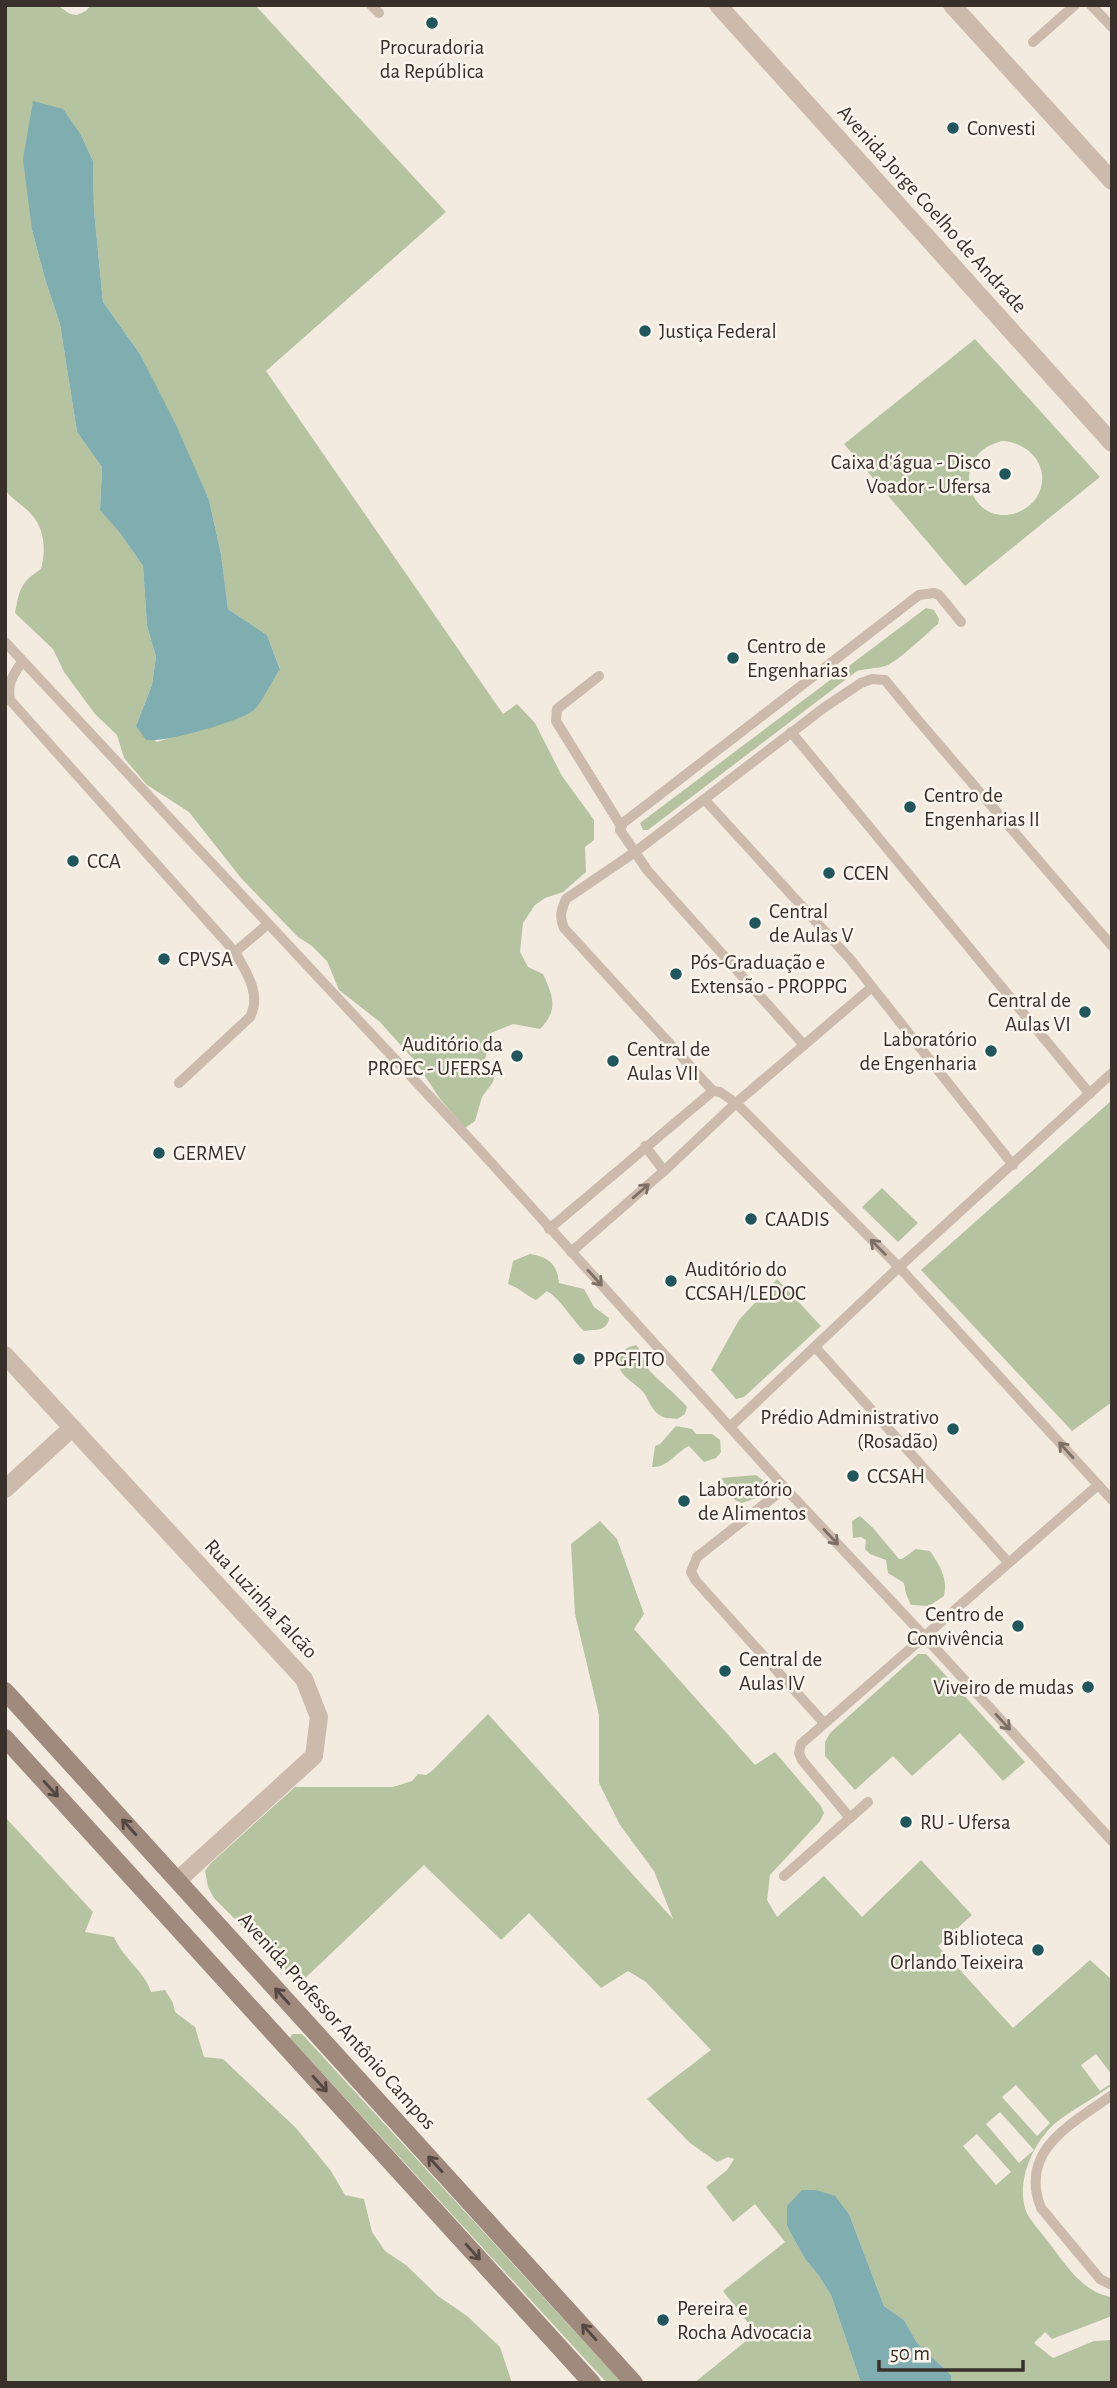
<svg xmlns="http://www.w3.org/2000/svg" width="1117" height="2388" font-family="'Alegreya Sans',sans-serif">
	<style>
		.green { fill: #b6c3a0; fill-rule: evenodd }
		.water { fill: #7fadb0 }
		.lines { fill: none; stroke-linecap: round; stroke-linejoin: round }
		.lane { stroke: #ccbbac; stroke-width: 10 }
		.street { stroke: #ccbbac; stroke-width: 18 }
		.secondary { stroke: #a08a7d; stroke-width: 18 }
		.oneway { stroke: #7c6f65 }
		.oneway2 { stroke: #544640 }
		.poi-dot { fill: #20565c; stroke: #faf5ed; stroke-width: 2.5 }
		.labels { text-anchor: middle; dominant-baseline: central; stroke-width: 5; stroke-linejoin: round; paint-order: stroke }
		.poi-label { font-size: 21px; fill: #3a302b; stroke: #faf5ed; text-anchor: start }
		.street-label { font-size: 21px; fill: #3a302b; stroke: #faf5ed }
	</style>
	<rect width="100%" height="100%" fill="#f3ebe0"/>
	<!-- green -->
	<g class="green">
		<path d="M 5,5 L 57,5 L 70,14 L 77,15 L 86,11 L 91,5 L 255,5 L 446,212 L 266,371 L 503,714 L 517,704 L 535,723 L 562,776 L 594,820 L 594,840 L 585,847 L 586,872 L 563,892 L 545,898 L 535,905 L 523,923 L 520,952 L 528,967 L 543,974 C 553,996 559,1010 540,1029 L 513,1024 L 491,1033 L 484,1065 L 496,1070 L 493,1082 L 482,1097 L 475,1121 L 465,1128 L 440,1099 L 415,1061 L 380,1022 L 339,990 L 327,961 L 312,946 L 298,937 L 241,878 L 189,812 L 147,785 L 124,758 L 117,735 L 95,714 L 64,672 L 53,649 L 15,613 C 20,588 20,583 41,569 C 46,551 45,529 31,514 C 23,505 13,500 5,490 ZM 34,101 L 81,135 L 93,161 L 94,210 L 103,302 L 140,354 L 209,500 L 221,554 L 228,609 L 267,635 L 280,668 L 254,710 L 157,742 L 136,726 L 152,685 L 156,657 L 147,626 L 143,566 L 120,533 L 100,509 L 102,467 L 77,432 L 60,324 L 45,279 L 32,230 L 30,127 Z"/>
		<path d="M 975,339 L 1100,477 L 965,586 L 844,444 ZM 1002,441 C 1030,442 1053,469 1037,497 C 1032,504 1025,510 1016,513 C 969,528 946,455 1002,441 Z"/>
		<path d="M 926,608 L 934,610 L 939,619 L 938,624 C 927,633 897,663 885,666 C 876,669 867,668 857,671 L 648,830 L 643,830 L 640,823 Z"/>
		<polygon points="1112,1100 1112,1402 1072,1431 921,1270"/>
		<polygon points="882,1188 918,1223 898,1242 862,1207"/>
		<path d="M 530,1254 C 549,1257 557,1264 559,1283 L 584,1289 L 594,1307 L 609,1318 C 607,1332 596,1329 584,1331 C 571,1319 561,1299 547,1291 L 536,1300 C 525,1295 520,1288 508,1284 L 513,1261 Z"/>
		<polygon points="777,1279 821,1326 744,1397 736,1399 711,1370 739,1320"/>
		<path d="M 636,1345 C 644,1353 643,1363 649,1370 C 661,1383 675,1393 687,1407 L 685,1414 L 677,1419 C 672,1418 665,1419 661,1416 C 652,1411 649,1401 644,1393 C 638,1386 629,1381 623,1374 C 613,1360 621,1348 636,1345 Z"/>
		<path d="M 676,1426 L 692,1429 L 696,1434 L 712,1434 L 720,1440 L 721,1452 L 716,1458 L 704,1462 L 689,1446 C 676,1452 668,1468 652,1467 L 655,1446 L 660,1444 Z"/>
		<polygon points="756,1475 764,1481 762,1489 756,1498 742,1503 735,1500 721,1478"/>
		<path d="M 860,1516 L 873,1528 L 899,1559 L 902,1559 L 916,1549 L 930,1551 C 940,1566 948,1578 944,1596 L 929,1606 L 911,1605 L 906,1594 L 904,1583 L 888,1573 L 886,1560 L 870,1554 L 865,1549 L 866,1540 L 861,1537 L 853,1538 L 852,1521 Z"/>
		<path d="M 600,1521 L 617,1539 L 644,1614 L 634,1629 L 755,1765 L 775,1752 L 821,1806 L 824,1813 L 820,1821 L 770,1875 L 767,1900 L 777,1917 L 824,1876 L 862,1917 L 921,1860 L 972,1915 L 938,1946 L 1013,2028 L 1090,1960 L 1112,1980 L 1112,2075 L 1096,2054 L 1081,2065 L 1100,2091 L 1112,2083 L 1112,2085 C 1095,2098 1075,2108 1058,2121 C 1033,2140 1012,2188 1029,2217 C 1037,2229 1047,2239 1055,2251 C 1069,2270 1087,2294 1112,2297 L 1112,2316 L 1052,2339 L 1045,2332 L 1034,2343 L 1053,2358 L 1094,2341 L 1112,2340 L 1112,2383 L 952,2383 L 951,2375 L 917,2343 L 904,2320 L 884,2306 L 849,2214 L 835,2197 L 787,2226 L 805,2259 L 819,2276 L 831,2295 L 861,2383 L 694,2383 L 756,2333 L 723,2291 L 785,2242 L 755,2204 L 733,2222 L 706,2187 L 727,2170 L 734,2159 L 728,2157 L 717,2162 L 690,2143 L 647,2099 L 711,2050 L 646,1982 L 628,1971 L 601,1988 L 529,1913 L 501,1940 L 424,1865 L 299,1984 L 214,1898 L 208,1887 L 205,1871 L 211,1863 L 295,1787 L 393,1787 L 412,1781 L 418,1774 L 426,1775 L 433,1770 L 488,1714 L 673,1919 L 654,1871 L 620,1825 L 599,1783 L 599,1715 L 575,1614 L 571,1544 ZM 1016,2085 L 1050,2123 L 1037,2136 L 1002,2097 ZM 1000,2112 L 1034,2150 L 1019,2163 L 986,2124 ZM 977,2134 L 1011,2172 L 996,2185 L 963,2146 Z"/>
		<polygon points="918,1654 926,1654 1025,1762 1003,1781 960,1733 912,1776 893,1756 855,1790 825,1756 825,1742 830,1733"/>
		<path d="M 5,1817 L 93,1912 L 85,1932 L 114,1937 C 124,1960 144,1970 151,1992 L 165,1990 L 173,2003 L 175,2012 L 195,2027 L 204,2057 L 223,2059 L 296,2128 L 331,2171 L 345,2195 L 364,2199 L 372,2232 L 385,2251 L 406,2265 L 438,2296 L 467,2316 L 500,2347 L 512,2383 L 5,2383 Z"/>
		<polygon points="292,2034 302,2034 622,2383 607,2383 290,2038"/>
	</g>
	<!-- water -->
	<g class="water">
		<path d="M 33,101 L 63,109 L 81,135 L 93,161 L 94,210 L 103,302 L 140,354 L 176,425 L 209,500 L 221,554 L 228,609 L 267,635 L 280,669 C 273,679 262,703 253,711 C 237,722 164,743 146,740 L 136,726 L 152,685 L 156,657 L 147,626 L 143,566 L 120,533 L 100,510 L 102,467 L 77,432 L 60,324 L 45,279 L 32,230 L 23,159 Z"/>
		<polygon points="802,2190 816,2190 835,2196 849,2214 884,2306 904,2320 917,2343 951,2375 952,2383 861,2383 831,2295 819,2276 805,2259 787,2226 787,2206"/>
	</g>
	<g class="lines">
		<!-- lane -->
		<g class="lane">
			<polyline points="371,5 379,13"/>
			<polyline points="1091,5 1112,27"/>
			<polyline points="1033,42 1075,5"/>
			<path d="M 961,622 L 939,595 L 934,593 L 919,595 L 623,823 L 620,830 L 635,852 L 566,899 C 561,910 559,917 564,928 L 713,1091 L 720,1092 L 736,1103 L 899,1267 L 1112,1500"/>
			<polyline points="5,642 476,1146 785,1488 925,1637 1112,1841"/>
			<path d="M 22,662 C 13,675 7,683 10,700 L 235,952"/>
			<polyline points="599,676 557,709 556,721 621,826"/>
			<polyline points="791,732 1090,1094"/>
			<polyline points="705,800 850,959 1013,1165"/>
			<polyline points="804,1045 647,870 635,852 825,707 861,683 872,679 885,680 917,719 1112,946"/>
			<path d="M 179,1083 L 250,1017 C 262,994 246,972 235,952 L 268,924"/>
			<polyline points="645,1146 664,1171"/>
			<polyline points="549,1229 713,1091"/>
			<polyline points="571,1252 664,1171 736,1103 872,987"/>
			<polyline points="816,1348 1008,1562"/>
			<polyline points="730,1427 899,1267 1112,1073"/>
			<polyline points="785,1488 697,1557 691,1572 696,1581 824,1723"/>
			<polyline points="850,1818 802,1760 799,1753 801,1744 1098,1485"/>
			<polyline points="784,1876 868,1802"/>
			<path d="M 1112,2095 C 1072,2124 1018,2150 1041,2208 L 1100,2279 L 1112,2285"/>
		</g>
		<!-- street -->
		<g class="street">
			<polyline points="718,5 1112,443"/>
			<polyline points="952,5 1112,181"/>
			<polyline points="5,1355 304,1679 319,1717 314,1756 178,1880"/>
			<polyline points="5,1489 72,1428"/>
		</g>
		<!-- secondary -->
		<g class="secondary">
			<polyline points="5,1691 634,2383"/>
			<polyline points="5,1738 592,2383"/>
		</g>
	</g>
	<!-- one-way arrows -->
	<defs><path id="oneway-shaft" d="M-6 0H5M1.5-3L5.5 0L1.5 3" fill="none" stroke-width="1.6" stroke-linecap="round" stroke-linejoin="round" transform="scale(1.75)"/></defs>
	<g class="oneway">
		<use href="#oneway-shaft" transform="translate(641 1191) rotate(-41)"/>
		<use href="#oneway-shaft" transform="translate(878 1247) rotate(-135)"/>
		<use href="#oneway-shaft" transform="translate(595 1278) rotate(48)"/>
		<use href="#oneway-shaft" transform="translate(1066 1450) rotate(-132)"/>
		<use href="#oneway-shaft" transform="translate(831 1537) rotate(47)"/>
		<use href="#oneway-shaft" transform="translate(1003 1722) rotate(47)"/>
	</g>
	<g class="oneway2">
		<use href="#oneway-shaft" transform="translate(51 1789) rotate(48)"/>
		<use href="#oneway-shaft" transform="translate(129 1827) rotate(-132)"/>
		<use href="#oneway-shaft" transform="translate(282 1996) rotate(-132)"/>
		<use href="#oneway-shaft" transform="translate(320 2084) rotate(48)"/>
		<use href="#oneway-shaft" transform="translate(435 2164) rotate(-132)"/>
		<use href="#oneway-shaft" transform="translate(473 2252) rotate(48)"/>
		<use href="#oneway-shaft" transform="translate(589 2332) rotate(-132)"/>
	</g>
	<!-- markers -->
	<g class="poi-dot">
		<circle cx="432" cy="23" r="7"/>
		<circle cx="953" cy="128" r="7"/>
		<circle cx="645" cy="331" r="7"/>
		<circle cx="1005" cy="474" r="7"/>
		<circle cx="733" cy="658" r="7"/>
		<circle cx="910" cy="807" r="7"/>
		<circle cx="73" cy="861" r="7"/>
		<circle cx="829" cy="873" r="7"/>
		<circle cx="755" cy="923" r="7"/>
		<circle cx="164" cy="959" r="7"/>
		<circle cx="676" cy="974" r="7"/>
		<circle cx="1085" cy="1012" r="7"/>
		<circle cx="991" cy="1051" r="7"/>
		<circle cx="517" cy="1056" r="7"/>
		<circle cx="613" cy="1061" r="7"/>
		<circle cx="159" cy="1153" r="7"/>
		<circle cx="751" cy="1219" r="7"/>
		<circle cx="671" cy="1281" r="7"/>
		<circle cx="579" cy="1359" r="7"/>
		<circle cx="953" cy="1429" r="7"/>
		<circle cx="853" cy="1476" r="7"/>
		<circle cx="684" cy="1501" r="7"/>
		<circle cx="1018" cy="1626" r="7"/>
		<circle cx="725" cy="1671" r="7"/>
		<circle cx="1088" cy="1687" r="7"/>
		<circle cx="906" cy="1822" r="7"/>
		<circle cx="1038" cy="1950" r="7"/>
		<circle cx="663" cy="2320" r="7"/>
	</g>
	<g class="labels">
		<!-- poi labels -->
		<g class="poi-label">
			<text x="432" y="47" text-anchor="middle">Procuradoria<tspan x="432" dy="24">da República</tspan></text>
			<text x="967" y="128">Convesti</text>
			<text x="659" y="331">Justiça Federal</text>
			<text x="991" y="462" text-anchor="end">Caixa d'água - Disco<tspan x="991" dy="24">Voador - Ufersa</tspan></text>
			<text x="747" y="646">Centro de<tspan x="747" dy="24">Engenharias</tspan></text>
			<text x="924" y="795">Centro de<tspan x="924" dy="24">Engenharias II</tspan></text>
			<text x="87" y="861">CCA</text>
			<text x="843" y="873">CCEN</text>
			<text x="769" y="911">Central<tspan x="769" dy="24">de Aulas V</tspan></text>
			<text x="178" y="959">CPVSA</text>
			<text x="690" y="962">Pós-Graduação e<tspan x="690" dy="24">Extensão - PROPPG</tspan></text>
			<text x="1071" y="1000" text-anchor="end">Central de<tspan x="1071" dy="24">Aulas VI</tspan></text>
			<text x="977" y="1039" text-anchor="end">Laboratório<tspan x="977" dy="24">de Engenharia</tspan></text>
			<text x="503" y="1044" text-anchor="end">Auditório da<tspan x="503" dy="24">PROEC - UFERSA</tspan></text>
			<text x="627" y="1049">Central de<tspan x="627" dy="24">Aulas VII</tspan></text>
			<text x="173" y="1153">GERMEV</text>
			<text x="765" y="1219">CAADIS</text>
			<text x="685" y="1269">Auditório do<tspan x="685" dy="24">CCSAH/LEDOC</tspan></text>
			<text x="593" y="1359">PPGFITO</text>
			<text x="939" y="1417" text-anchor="end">Prédio Administrativo<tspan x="939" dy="24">(Rosadão)</tspan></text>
			<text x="867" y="1476">CCSAH</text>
			<text x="698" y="1489">Laboratório<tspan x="698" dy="24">de Alimentos</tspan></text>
			<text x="1004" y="1614" text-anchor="end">Centro de<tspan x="1004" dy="24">Convivência</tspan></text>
			<text x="739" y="1659">Central de<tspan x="739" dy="24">Aulas IV</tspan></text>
			<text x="1074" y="1687" text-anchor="end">Viveiro de mudas</text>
			<text x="920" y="1822">RU - Ufersa</text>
			<text x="1024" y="1938" text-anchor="end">Biblioteca<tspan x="1024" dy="24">Orlando Teixeira</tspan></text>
			<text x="677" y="2308">Pereira e<tspan x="677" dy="24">Rocha Advocacia</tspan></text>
		</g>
		<!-- street labels -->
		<g class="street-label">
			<text transform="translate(932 209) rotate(48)">Avenida Jorge Coelho de Andrade</text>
			<text transform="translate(261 1599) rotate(47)">Rua Luzinha Falcão</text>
			<text transform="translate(337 2021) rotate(48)">Avenida Professor Antônio Campos</text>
		</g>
	</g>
	<!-- border -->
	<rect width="1117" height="2388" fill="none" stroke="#3a302b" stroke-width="14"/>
	<!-- scale -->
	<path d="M879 2360v10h144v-10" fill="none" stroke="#3a302b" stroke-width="3.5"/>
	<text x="890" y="2360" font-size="21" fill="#3a302b" stroke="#faf5ed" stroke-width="5" paint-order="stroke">50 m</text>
</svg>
